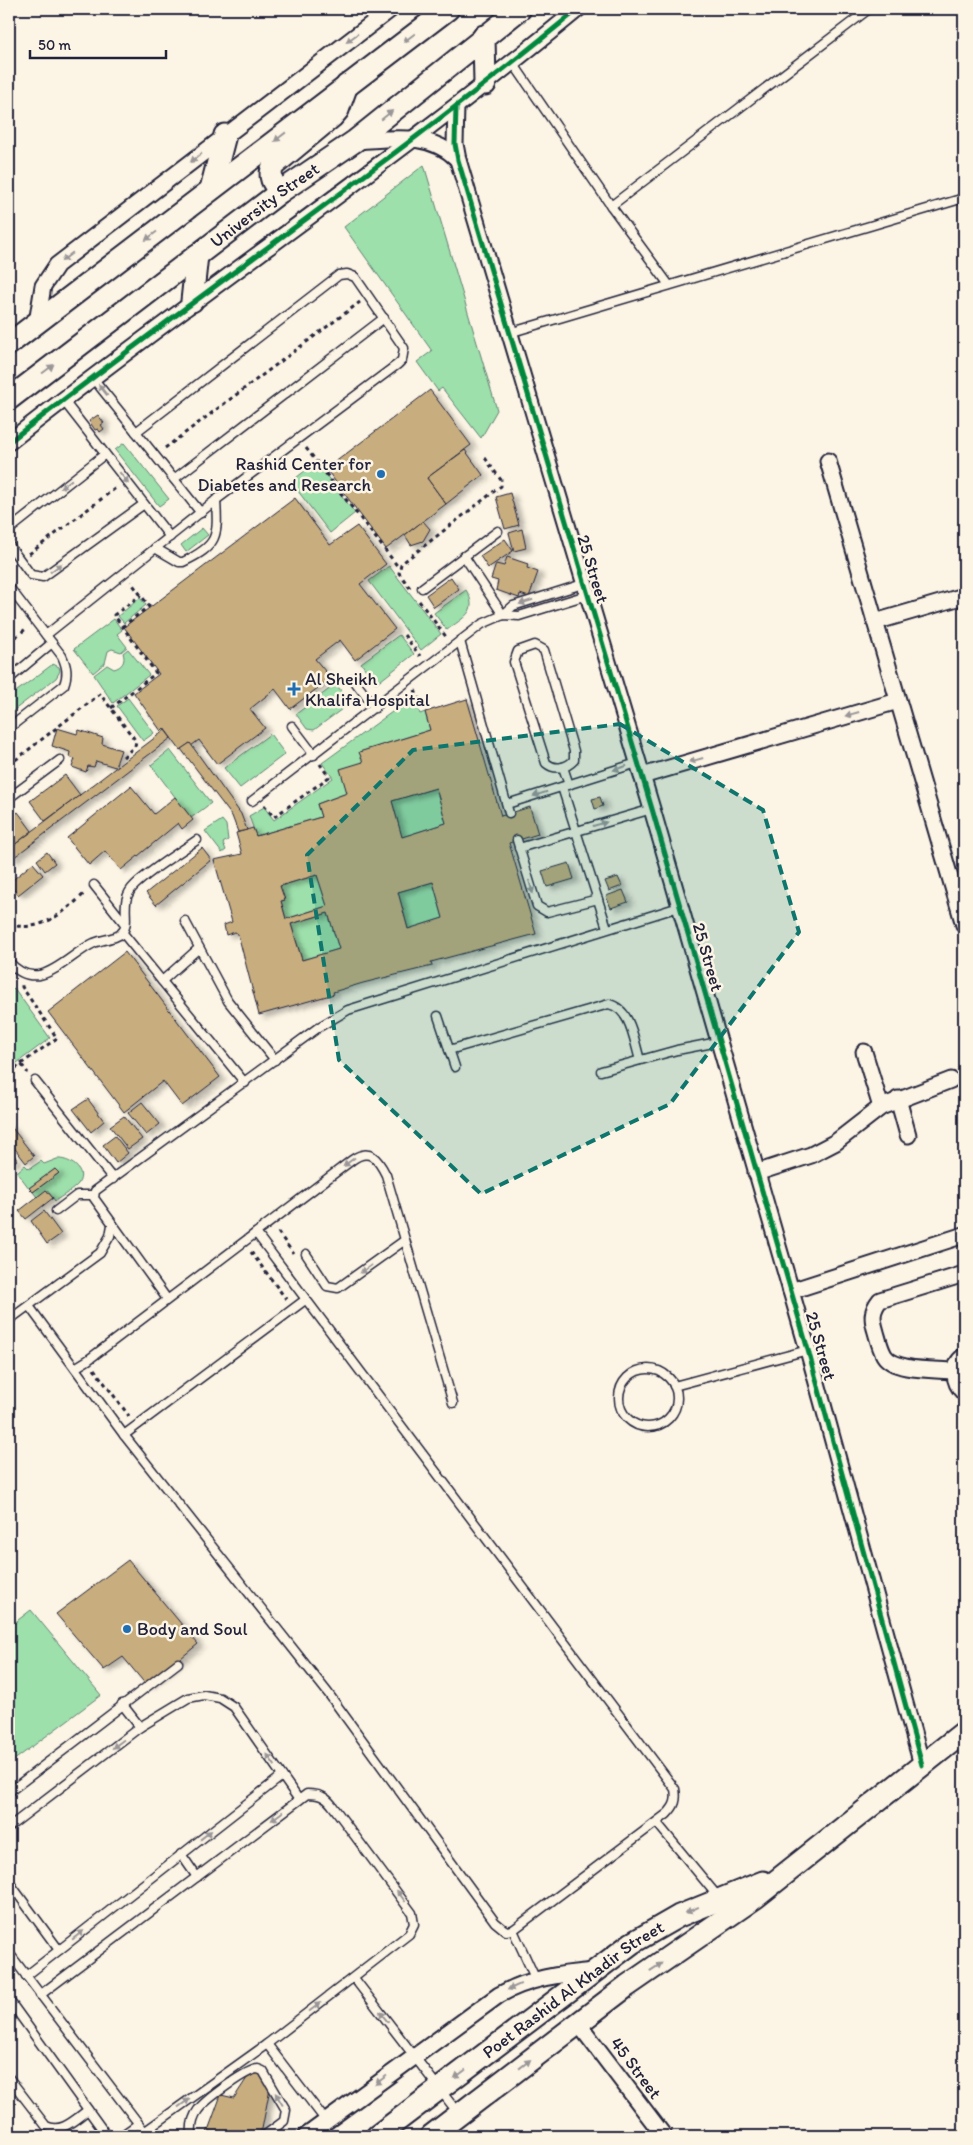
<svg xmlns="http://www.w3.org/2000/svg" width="973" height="2145" font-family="Itim,sans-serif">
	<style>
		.green { fill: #9de0ab; stroke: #608173 }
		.building { fill: #c8ae7f; stroke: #22223b; fill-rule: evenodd; filter: url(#shadow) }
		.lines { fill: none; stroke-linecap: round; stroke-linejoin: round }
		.lane-casing { stroke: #22223b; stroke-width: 11 }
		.street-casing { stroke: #22223b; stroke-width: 19 }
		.secondary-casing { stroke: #22223b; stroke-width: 25 }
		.path { stroke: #22223b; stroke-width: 3; stroke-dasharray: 4 4; stroke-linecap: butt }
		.lane { stroke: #fcf5e5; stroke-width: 8 }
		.street { stroke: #fcf5e5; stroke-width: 15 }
		.secondary { stroke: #fcf5e5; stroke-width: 21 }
		.cycleway-casing { stroke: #fcf5e5; stroke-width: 8 }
		.cycleway { stroke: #00873e; stroke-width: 5 }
		.oneway { fill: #9a9698 }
		.marked { fill: #0f766e; fill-opacity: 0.2; stroke: #0f766e; stroke-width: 4; stroke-dasharray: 10 6; stroke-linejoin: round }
		.poi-dot { fill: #1f6fb2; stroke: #fcf5e5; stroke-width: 2 }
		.labels { text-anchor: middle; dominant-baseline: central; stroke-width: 5; stroke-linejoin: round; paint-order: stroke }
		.street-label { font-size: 18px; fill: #22223b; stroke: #fcf5e5 }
		.poi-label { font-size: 18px; fill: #22223b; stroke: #fcf5e5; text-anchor: start }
	</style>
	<defs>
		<filter id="shadow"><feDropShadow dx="5.5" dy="3" stdDeviation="2.5" flood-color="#0004"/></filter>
	</defs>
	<rect width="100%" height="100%" fill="#fcf5e5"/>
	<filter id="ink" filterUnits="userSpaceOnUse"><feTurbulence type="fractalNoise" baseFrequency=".02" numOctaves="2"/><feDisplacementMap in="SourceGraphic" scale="10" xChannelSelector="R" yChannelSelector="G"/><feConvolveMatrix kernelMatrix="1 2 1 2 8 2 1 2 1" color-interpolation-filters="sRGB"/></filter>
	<g filter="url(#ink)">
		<!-- green -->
		<g class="green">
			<polygon points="424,165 497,410 481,438 442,388 438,391 417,362 432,351 344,227"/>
			<polygon points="124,443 169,499 159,506 115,450"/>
			<polygon points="316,462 355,513 330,533 291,482"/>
			<polygon points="202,528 208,535 186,552 181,545"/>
			<polygon points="389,566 441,634 421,650 369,581"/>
			<path d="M 466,590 C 480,612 462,618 447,630 L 434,613 Z"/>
			<polygon points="140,598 146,605 124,623 118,616"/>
			<polygon points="114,619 122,630 117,634 127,647 121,652 112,649 108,651 105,663 93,673 74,649"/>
			<polygon points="399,635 414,654 376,684 361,663"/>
			<path d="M 128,649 L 149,675 L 113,703 L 94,675 L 107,665 L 114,669 C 122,667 126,661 123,653 Z"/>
			<polygon points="53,664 59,667 60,671 56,678 9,714 9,697"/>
			<polygon points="336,684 350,703 314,730 307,729 296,714"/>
			<polygon points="414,696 420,714 425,712 430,730 360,752 363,762 347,793 317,804 321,817 256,836 249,816 264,807 274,820 333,778 322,763"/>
			<polygon points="128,698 154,733 143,741 117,706"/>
			<polygon points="270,734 285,754 240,788 224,768"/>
			<polygon points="170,750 211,803 191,818 151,765"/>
			<polygon points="436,788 446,823 402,837 392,801"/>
			<polygon points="222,820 226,825 228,840 223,843 226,850 222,853 205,831"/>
			<polygon points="317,875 327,906 286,919 281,901 285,900 280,886"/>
			<polygon points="433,882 443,918 408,929 398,892"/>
			<polygon points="328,913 339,949 302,960 291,924"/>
			<polygon points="9,985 12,990 14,988 50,1038 9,1069"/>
			<path d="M 57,1159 C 68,1158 88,1169 78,1184 C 73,1190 62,1196 55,1201 L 47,1190 L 37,1197 L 33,1192 L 58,1174 L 55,1169 L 29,1188 L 17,1172 L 25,1165 L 29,1169 L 41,1161 L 44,1164 Z"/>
			<polygon points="31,1610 101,1695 9,1764 9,1627"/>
		</g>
		<!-- building -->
		<g class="building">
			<polygon points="430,390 471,445 427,478 446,504 386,549 326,469"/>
			<polygon points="98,415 104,423 101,425 104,429 100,432 98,429 95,430 89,421"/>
			<polygon points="465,450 483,475 446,504 427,478"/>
			<polygon points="510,493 519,525 505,529 496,497"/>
			<polygon points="295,498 330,545 357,526 386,564 360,584 395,629 355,660 340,640 315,659 331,678 290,709 275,689 250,709 265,728 217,764 199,740 191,746 190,743 180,750 164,728 161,731 134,693 159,674 124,627"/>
			<polygon points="423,521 430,529 423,541 411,545 405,535"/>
			<polygon points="522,529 526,548 514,551 509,533"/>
			<polygon points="505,539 513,551 488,568 480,556"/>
			<polygon points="507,557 528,564 527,568 538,572 529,597 520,594 519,598 496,590 498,581 491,579 496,564 504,566"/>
			<polygon points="451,577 459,589 434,607 426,595"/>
			<path d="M 467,699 L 501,816 L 530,807 L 538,834 L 509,843 L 536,934 L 431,962 L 432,966 L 363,983 L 333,992 L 334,994 L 259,1015 L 238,934 L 235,932 L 226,935 L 224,925 L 232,922 L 214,860 L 242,854 L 236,833 L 253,828 L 256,836 L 321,817 L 317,804 L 347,793 L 340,769 L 363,762 L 359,752 L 430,730 L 425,712 ZM 436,788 L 446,823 L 402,837 L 392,801 ZM 317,875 L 327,906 L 286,919 L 281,901 L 285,900 L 280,886 ZM 433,882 L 443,918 L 408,929 L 398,892 ZM 328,913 L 339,949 L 302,960 L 291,924 Z"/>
			<polygon points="57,728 77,734 79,730 103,738 102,744 121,750 115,767 96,761 94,767 88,766 86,772 72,767 75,759 69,757 70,752 52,746"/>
			<polygon points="165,730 171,738 9,861 9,849"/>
			<polygon points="190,743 241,814 247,830 238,832 232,816 181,749"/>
			<polygon points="65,775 80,795 45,821 30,801"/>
			<polygon points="131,786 154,814 175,797 193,820 182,829 178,823 121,870 105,851 89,865 67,838"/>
			<polygon points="600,797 603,806 595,809 592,799"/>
			<polygon points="18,812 32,831 9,849 9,819"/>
			<polygon points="202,848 211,860 156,905 146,893"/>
			<polygon points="47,852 55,863 45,871 37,860"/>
			<polygon points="33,863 43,875 18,895 9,883"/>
			<polygon points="569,863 574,879 547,887 542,871"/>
			<polygon points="618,877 622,886 609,891 605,881"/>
			<polygon points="623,890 628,902 611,908 606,896"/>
			<polygon points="125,952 220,1077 182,1106 163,1081 124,1112 48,1012"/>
			<polygon points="88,1099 104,1121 91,1132 73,1109"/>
			<polygon points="142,1102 160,1124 146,1135 128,1113"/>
			<polygon points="124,1116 142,1139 128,1149 110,1126"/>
			<polygon points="9,1124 34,1156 26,1163 9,1141"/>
			<polygon points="115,1136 128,1153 116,1163 103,1145"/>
			<polygon points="14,1155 17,1160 10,1165 9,1159"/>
			<polygon points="55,1169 59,1173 33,1192 29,1188"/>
			<polygon points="46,1190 53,1198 26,1219 19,1211"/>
			<polygon points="44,1211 61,1234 47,1244 31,1221"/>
			<polygon points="128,1560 198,1644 147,1686 123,1657 104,1670 56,1614"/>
			<polygon points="259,2071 270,2088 262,2129 254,2136 206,2136 221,2095 234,2098 247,2078"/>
		</g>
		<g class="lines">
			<defs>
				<g id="lane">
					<polyline points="513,63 611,206 669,285"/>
					<polyline points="611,206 869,9"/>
					<polyline points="509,333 964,198"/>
					<polyline points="92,377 201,513"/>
					<polyline points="63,400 170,537"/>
					<polyline points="174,479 384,318"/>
					<polyline points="9,530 105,454"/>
					<polyline points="9,545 31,575 43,577 144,504"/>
					<path d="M 155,548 L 179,562 L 183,562 C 219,545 218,536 216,500"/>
					<polyline points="464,556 503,615"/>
					<path d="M 9,587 L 62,656 C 67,667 68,674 64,685 L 9,728"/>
					<polyline points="422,588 498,531"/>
					<polyline points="503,615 513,606 583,584"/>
					<polyline points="46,635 216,500 398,364 402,360 404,348 355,277 347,274 339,275 136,432"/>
					<polyline points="460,641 509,813"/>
					<path d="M 535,645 L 544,650 L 574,751 L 574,760 C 566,769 554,770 546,763 L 514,662 L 518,651 Z"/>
					<polyline points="9,679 52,643"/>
					<polyline points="353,679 375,708"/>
					<polyline points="292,726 314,755"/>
					<polyline points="563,767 569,785"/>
					<polyline points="562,787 607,928"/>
					<polyline points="9,798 60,760"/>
					<polyline points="252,801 482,624 503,615 519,616 587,595"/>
					<polyline points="507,804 637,763"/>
					<polyline points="517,840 537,906 547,912 598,899"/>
					<polyline points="519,848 652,809"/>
					<polyline points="94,885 125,924"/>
					<polyline points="185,921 228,1001 275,1060"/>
					<polyline points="122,932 245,1083"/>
					<path d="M 9,962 C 39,996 66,956 94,943 C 102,939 117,939 123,932 C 131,919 118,901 135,885 C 153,868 177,854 197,840"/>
					<polyline points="162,981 199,948"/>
					<polyline points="438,1016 455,1067"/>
					<path d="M 449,1050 L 609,1004 C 631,1009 634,1041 640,1060"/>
					<polyline points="601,1071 677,1050 718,1042"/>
					<polyline points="35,1081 113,1179"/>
					<polyline points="56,1211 77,1195 94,1195"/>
					<polyline points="306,1254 327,1286 338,1288 405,1240"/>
					<polyline points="167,1299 94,1198 95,1191 319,1027 348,1010 679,907"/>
					<path d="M 29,1306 L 124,1435 L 328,1693 L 495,1922 L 506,1931 L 513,1930 L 667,1814 C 675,1806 677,1800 675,1789 L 256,1233"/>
					<polyline points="9,1320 100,1253 110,1236 112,1225"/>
					<path d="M 75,1368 L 88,1360 L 352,1160 C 370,1147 378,1159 386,1175 L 453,1403"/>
					<circle cx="648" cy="1398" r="29"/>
					<polyline points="674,1386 808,1350"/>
					<polyline points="124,1435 305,1300"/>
					<polyline points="122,1704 140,1727"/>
					<polyline points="9,1792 178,1663"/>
					<polyline points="657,1823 719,1898"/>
					<polyline points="9,1827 140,1727 188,1698 204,1695 220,1698 234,1707 299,1800"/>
					<polyline points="181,1854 197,1877"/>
					<polyline points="9,1882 59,1950"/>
					<polyline points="513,1930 536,1980"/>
					<polyline points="9,1953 148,2136"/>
					<polyline points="26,1976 282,1776"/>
					<polyline points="354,1978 458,2113"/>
					<path d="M 40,1995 L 307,1794 C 319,1794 325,1796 332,1805 L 412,1913 L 414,1924 L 409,1934 L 267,2044 L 144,2132"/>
					<polyline points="9,2000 107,2136"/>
					<polyline points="267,2044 326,2121"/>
					<path d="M 9,2078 L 46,2126 C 62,2134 75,2119 88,2110"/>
					<polyline points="121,2136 138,2124"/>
					<path d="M 192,2136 C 191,2127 192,2118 198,2110 C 205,2100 247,2069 258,2069 L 263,2071 L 286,2110 L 284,2121 L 264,2136"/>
				</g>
				<g id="street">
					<polyline points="456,107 455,144 458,160 652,809 808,1350 922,1765"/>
					<path d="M 355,141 C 391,139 431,131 458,160"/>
					<polyline points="37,323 43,286 57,265 391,9"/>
					<path d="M 9,442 C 196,295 394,161 578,9"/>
					<polyline points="828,461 964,925"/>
					<polyline points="875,622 964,596"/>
					<polyline points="642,776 898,701"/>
					<polyline points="864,1052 881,1107"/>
					<polyline points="898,1099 908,1135"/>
					<polyline points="756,1173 811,1155 836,1142 881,1107 951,1080"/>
					<polyline points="791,1291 964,1235"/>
					<path d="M 964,1356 C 951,1366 953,1382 964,1393"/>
					<path d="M 954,1371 C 936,1369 894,1372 884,1355 C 880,1348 878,1339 876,1332 C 872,1319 871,1311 880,1300 L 964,1274"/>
					<polyline points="578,2023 664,2136"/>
					<path d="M 306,2136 L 499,1995 C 529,1978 560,1974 594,1971"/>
				</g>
				<g id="secondary">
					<polyline points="484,36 485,84"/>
					<polyline points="211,189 225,135"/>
					<path d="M 280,192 C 273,183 268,177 273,166 L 332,117 L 338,110 L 347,85"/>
					<polyline points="192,301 197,255"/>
					<polyline points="9,344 448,9"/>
					<path id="s1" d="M 9,399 L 280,192 L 355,141 L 520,9"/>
					<path id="s2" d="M 377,2136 L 632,1943 L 679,1916 L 763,1882"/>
					<polyline points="431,2136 627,1986 756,1897 964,1732"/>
				</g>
			</defs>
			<!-- lane casing -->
			<use href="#lane" class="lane-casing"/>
			<!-- street casing -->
			<use href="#street" class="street-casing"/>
			<!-- secondary casing -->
			<use href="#secondary" class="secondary-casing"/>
			<!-- path -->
			<g class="path">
				<polyline points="165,448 360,302"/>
				<polyline points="306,448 399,568"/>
				<polyline points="29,554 117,487"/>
				<polyline points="410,588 399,573 401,564 501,486 501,480 483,455"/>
				<polyline points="419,601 447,638"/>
				<polyline points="122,627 149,606 131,582"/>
				<polyline points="404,635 420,656"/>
				<polyline points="9,642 27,628"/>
				<polyline points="415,690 423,710"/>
				<polyline points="111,708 156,673 114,615 141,595"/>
				<polyline points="9,765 100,694 136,741 135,746 122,758"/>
				<polyline points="264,805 274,817 329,777 320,764"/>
				<path d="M 9,924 C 40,934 65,912 86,892"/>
				<polyline points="21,1064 57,1038 22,987 22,984"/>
				<polyline points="9,1073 21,1064 28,1073"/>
				<polyline points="278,1232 293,1253"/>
				<polyline points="251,1252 286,1299"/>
				<polyline points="94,1369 129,1416"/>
			</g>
			<!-- lane -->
			<use href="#lane" class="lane"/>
			<!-- street -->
			<use href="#street" class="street"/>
			<!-- secondary -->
			<use href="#secondary" class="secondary"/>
			<defs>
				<g id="cycleway">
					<polyline points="456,107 455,144 458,160 652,809 808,1350 922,1765"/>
					<path d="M 9,442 C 196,295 394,161 578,9"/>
				</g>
			</defs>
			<!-- cycleway casing -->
			<use href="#cycleway" class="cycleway-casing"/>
			<!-- cycleway -->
			<use href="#cycleway" class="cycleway"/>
		</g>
		<!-- one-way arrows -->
		<defs><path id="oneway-solid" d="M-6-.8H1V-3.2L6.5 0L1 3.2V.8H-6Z" transform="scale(1.25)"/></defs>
		<g class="oneway">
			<use href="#oneway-solid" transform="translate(352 38) rotate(143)"/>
			<use href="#oneway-solid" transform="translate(409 38) rotate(143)"/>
			<use href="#oneway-solid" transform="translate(387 115) rotate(-39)"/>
			<use href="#oneway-solid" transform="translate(280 137) rotate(142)"/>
			<use href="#oneway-solid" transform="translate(196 158) rotate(142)"/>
			<use href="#oneway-solid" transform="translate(151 236) rotate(143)"/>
			<use href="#oneway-solid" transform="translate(67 257) rotate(142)"/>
			<use href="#oneway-solid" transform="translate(48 369) rotate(-37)"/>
			<use href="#oneway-solid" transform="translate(103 390) rotate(-128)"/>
			<use href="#oneway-solid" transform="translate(124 478) rotate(52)"/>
			<use href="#oneway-solid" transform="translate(66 484) rotate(142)"/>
			<use href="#oneway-solid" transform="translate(56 568) rotate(-36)"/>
			<use href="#oneway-solid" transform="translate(526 602) rotate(162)"/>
			<use href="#oneway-solid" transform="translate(852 714) rotate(164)"/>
			<use href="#oneway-solid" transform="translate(696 760) rotate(164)"/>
			<use href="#oneway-solid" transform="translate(620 768) rotate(162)"/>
			<use href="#oneway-solid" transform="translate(540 794) rotate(163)"/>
			<use href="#oneway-solid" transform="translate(600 824) rotate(-16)"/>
			<use href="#oneway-solid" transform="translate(531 887) rotate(74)"/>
			<use href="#oneway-solid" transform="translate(349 1162) rotate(143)"/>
			<use href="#oneway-solid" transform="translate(366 1269) rotate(144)"/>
			<use href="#oneway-solid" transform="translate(118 1744) rotate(143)"/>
			<use href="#oneway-solid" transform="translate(271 1760) rotate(-125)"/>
			<use href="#oneway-solid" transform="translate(277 1816) rotate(143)"/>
			<use href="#oneway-solid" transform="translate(206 1835) rotate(-38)"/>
			<use href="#oneway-solid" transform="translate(401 1896) rotate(-127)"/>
			<use href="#oneway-solid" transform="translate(692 1910) rotate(156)"/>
			<use href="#oneway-solid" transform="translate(78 1935) rotate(-38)"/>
			<use href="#oneway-solid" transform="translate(656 1967) rotate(-34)"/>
			<use href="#oneway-solid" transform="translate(514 1987) rotate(156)"/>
			<use href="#oneway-solid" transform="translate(315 2007) rotate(-37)"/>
			<use href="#oneway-solid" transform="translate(384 2017) rotate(-128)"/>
			<use href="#oneway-solid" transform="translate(525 2064) rotate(-38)"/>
			<use href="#oneway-solid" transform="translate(460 2074) rotate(143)"/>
			<use href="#oneway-solid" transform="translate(381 2080) rotate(143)"/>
			<use href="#oneway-solid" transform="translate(279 2099) rotate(-121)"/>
			<use href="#oneway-solid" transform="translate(184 2103) rotate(-36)"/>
		</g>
	</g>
	<!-- marked area -->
	<path class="marked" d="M 620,724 L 763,810 L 799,932 L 670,1104 L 481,1194 L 339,1060 L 307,855 L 413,750 Z"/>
	<!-- markers -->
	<g class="poi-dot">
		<circle cx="381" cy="474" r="5"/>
		<path d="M291.5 681.5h5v5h5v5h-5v5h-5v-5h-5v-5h5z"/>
		<circle cx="127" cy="1629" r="5"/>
	</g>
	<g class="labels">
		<!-- street labels -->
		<g class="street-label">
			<text stroke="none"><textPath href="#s1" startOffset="321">University Street</textPath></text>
			<text transform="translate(593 569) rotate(73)">25 Street</text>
			<text transform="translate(708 957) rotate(74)">25 Street</text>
			<text transform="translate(821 1346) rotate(74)">25 Street</text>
			<text stroke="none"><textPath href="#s2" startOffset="245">Poet Rashid Al Khadir Street</textPath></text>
			<text transform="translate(636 2068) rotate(53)">45 Street</text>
		</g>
		<!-- poi labels -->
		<g class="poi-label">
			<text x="371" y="464" text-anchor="end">Rashid Center for<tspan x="371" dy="21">Diabetes and Research</tspan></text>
			<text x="305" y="679">Al Sheikh<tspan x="305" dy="21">Khalifa Hospital</tspan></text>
			<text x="137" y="1629">Body and Soul</text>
		</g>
	</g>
	<!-- margin -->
	<rect width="973" height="2145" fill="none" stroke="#fcf5e5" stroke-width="30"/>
	<rect x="15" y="15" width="943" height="2115" fill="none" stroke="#22223b" stroke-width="2" filter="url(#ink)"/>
	<!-- scale -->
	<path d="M30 50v8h136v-8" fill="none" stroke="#22223b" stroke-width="2.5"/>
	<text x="38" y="50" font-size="15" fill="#22223b" stroke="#fcf5e5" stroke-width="4" paint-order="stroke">50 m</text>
</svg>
